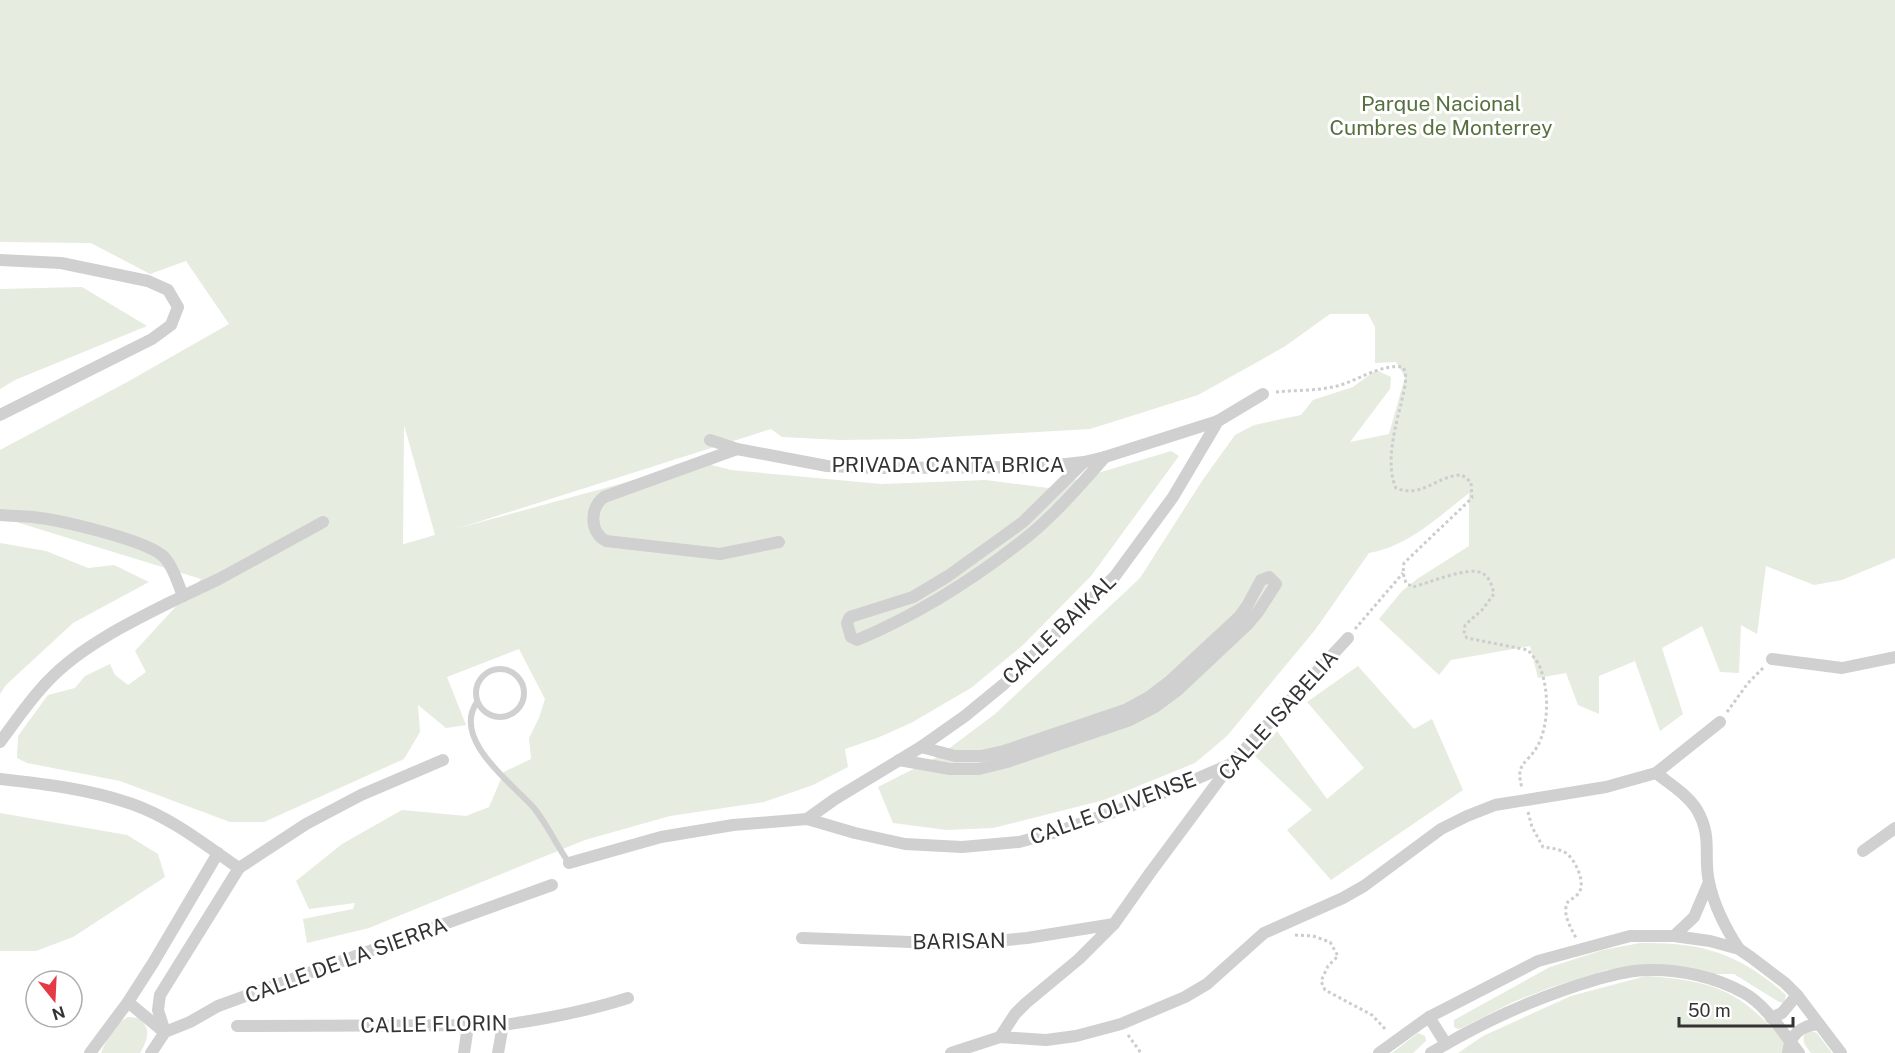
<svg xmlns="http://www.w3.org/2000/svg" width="1895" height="1053" font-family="'Public Sans',sans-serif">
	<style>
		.green { fill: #e6ecdf; fill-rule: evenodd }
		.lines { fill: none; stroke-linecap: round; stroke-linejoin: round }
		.path { stroke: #cdcdcd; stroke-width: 3; stroke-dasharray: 3 3; stroke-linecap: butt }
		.service { stroke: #d0d0d0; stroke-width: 6 }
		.minor { stroke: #d0d0d0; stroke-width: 12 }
		.labels { text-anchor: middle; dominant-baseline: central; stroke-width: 6; stroke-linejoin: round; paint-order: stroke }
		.park-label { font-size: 21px; fill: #56703f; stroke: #fff }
		.street-label { font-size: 21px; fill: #333; stroke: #fff }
	</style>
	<rect width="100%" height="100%" fill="#fff"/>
	<!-- green -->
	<g class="green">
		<path d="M 0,0 L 1895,0 L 1895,558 L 1842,580 L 1814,585 L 1766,566 L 1757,634 L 1741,625 L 1739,673 L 1720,672 L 1702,626 L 1662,648 L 1683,714 L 1660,731 L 1635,661 L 1599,676 L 1599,714 L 1578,705 L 1566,673 L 1538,678 L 1530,646 L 1451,660 L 1439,675 L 1379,619 L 1402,591 L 1417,579 L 1469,546 L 1469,493 C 1438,517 1409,546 1369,553 L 1315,630 L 1227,736 L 1195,763 L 1104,800 L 993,828 L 947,830 L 893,823 L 878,787 L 939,756 L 995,714 L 1140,578 L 1202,481 L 1235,435 L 1254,425 L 1301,415 L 1313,400 L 1353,387 L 1376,370 L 1391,377 L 1390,389 L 1350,442 L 1389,434 L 1405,377 L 1396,362 L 1375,363 L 1375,327 L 1368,314 L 1330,314 L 1284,347 L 1198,395 L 1090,429 L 912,439 L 840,440 L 782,437 L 771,429 L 459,528 L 700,462 L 731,470 L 881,484 L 986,480 L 1048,488 L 1171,451 L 1179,456 L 1091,576 L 1023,645 L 971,688 L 911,723 L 877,738 L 845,749 L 848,767 L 813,785 L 764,802 L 670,816 L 585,840 L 369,928 L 307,943 L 303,919 L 353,909 L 355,903 L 309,909 L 296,881 L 342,844 L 402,810 L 466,816 L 489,807 L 504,772 L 531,759 L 529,738 L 539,718 L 545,699 L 519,649 L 447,677 L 466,725 L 446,728 L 418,705 L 420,732 L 404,759 L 264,822 L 230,822 L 120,781 L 27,763 L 17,758 L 18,736 L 48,695 L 75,688 L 85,676 L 110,664 L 115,675 L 128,685 L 146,672 L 135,651 L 201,579 L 0,517 L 0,450 L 129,381 L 229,324 L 186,261 L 150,274 L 91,243 L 0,242 ZM 404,425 L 435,535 L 404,544 L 403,544 Z"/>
		<polygon points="82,287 147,326 15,380 0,389 0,289"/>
		<polygon points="0,543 46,551 88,568 114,565 149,582 73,623 6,685 0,694"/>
		<polygon points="1358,666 1414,729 1432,719 1463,790 1331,880 1287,830 1312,810 1255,756 1277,731 1327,799 1364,768 1307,702"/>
		<polygon points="0,813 127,835 158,854 165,877 73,937 36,951 0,951"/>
		<path d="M 1640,943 C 1702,942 1739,953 1786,995 L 1784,1003 L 1779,1002 L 1734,974 L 1714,974 L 1650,965 L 1607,970 L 1552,987 L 1513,1002 L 1462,1028 L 1458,1029 L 1454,1027 L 1454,1020 L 1550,967 L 1603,950 Z"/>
		<path d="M 1646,976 C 1723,981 1745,995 1794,1053 L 1458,1053 L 1483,1036 L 1571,996 Z"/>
		<path d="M 128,1017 L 138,1018 C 152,1028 148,1039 140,1053 L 101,1053 C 106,1040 115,1023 128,1017 Z"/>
		<path d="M 1810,1031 L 1817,1033 L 1832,1053 L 1811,1053 C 1806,1046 1801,1042 1805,1033 Z"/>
		<polygon points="1418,1033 1425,1036 1426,1041 1413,1053 1392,1053"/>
	</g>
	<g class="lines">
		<!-- path -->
		<g class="path">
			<path d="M 1276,392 C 1296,390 1318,391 1337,386 C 1360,380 1379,364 1403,367 C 1409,378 1403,393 1401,404 C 1395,428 1385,464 1396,488 C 1422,499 1437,475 1462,475 L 1471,482 L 1472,498 L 1404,563 L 1403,573 L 1406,583 L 1413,587 C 1428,583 1469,566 1482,573 C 1490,577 1492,586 1494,594 L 1482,610 L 1465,625 L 1464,634 L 1467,638 L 1528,650 C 1533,656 1539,663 1541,670 C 1549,692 1549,726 1537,747 C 1526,765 1515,763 1522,788"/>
			<polyline points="1355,629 1403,573"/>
			<polyline points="1727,712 1748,683 1764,667"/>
			<path d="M 1528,812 L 1532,827 L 1543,847 C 1551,848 1559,849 1566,853 C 1575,859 1587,884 1578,894 C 1574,899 1566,900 1566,907 C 1564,917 1572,930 1576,938"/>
			<polyline points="1295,935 1313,936 1330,942 1338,956 1328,966 1321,981 1325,990 1372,1015 1387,1031"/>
			<polyline points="1128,1035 1141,1053"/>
		</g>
		<!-- service -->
		<g class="service">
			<circle cx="500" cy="693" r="24"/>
			<path d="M 477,702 C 451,740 513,784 534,808 C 547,824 557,846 569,863"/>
		</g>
		<!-- minor -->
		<g class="minor">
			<polyline points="0,260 61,263 148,281 168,290 178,307 171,325 152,339 0,415"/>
			<polyline points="710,440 737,449 827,466 878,468 1038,467 1084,462 1105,457 1218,421"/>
			<path d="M 737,449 L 604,497 C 589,508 590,533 606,541 L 720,554 L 779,542"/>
			<path d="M 1084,462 L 1023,522 L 948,576 L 913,597 L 850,617 L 847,623 L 851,637 L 857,640 C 919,614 979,576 1032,533 C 1059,510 1082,483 1105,457"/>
			<path d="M 0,515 C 11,516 22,516 33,517 C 59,520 149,540 165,558 C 174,568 178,584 183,596 C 139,618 83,644 49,680 C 30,699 16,721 0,742"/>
			<polyline points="183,596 219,579 323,522"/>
			<polyline points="1772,659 1842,668 1895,657"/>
			<polyline points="899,760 950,769 979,769 1007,762 1130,720 1155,707 1178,690 1247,625 1258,612 1276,584 1269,577 1261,580 1247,606 1239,617 1170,681 1149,697 1125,710 1004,751 981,756 955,756 921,747"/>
			<path d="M 1656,773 C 1670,784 1688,795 1697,810 C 1713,837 1703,856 1709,882 C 1714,906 1726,929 1739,949"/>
			<path d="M 0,779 C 45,784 89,789 132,804 C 172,818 205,845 239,868"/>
			<polyline points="807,819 835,799 921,747 965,716 1004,684 1115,576 1173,497 1218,421 1263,394"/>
			<polyline points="1863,851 1895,828"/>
			<polyline points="569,863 661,837 733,825 807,819 855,833 905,844 962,847 1019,842 1057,832 1147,800 1231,764"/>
			<polyline points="1674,936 1694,917 1709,882"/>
			<polyline points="802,938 965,944 1027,938 1114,924"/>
			<polyline points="128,1002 164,1032"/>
			<polyline points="1429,1017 1446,1044"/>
			<polyline points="1771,1018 1782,1013 1797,995"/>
			<path d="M 237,1026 L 503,1025 C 546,1019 587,1011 628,998"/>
			<polyline points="165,1032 158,1010 160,995 239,868 306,824 361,795 443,760"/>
			<polyline points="1000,1037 1015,1014 1026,1003 1079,959 1114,924 1150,873 1231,764 1348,638"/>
			<polyline points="90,1053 128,1002 153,963 218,853"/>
			<polyline points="151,1053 165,1032 190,1022 218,1006 552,885"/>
			<polyline points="464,1053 468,1026"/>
			<polyline points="498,1053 503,1025"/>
			<polyline points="951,1053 1000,1037 1046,1040 1076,1036 1121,1024 1185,997 1207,984 1264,933 1343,898 1364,886 1441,829 1467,816 1495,805 1606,787 1656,773 1720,722"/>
			<polyline points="1379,1053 1429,1017 1538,961 1630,936 1674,936 1710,941 1739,949 1752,958 1785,983 1797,995 1841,1053"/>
			<path d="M 1431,1053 C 1482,1022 1540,996 1598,979 C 1614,975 1630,970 1647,970 C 1679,969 1716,977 1744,993 C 1765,1004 1784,1034 1799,1053"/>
			<path d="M 1788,1053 C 1790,1035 1800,1026 1818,1024"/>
		</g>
	</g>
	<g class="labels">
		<!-- park labels -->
		<g class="park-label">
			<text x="1441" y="103">Parque Nacional<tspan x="1441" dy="24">Cumbres de Monterrey</tspan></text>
		</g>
		<!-- street labels -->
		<g class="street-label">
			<text x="948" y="464">PRIVADA CANTA BRICA</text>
			<text transform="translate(1059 629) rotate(-44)">CALLE BAIKAL</text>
			<text transform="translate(1278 715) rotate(-48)">CALLE ISABELIA</text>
			<text transform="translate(1113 808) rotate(-20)">CALLE OLIVENSE</text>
			<text transform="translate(959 941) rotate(-1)">BARISAN</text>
			<text transform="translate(346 960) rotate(-20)">CALLE DE LA SIERRA</text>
			<text transform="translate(434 1024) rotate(-1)">CALLE FLORIN</text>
		</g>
	</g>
	<!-- north arrow -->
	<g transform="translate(54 999) rotate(162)"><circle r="28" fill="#ffffff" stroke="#adadad" stroke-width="1.5"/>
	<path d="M0-4.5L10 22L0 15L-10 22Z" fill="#e63946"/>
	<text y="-9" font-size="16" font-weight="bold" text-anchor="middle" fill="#333333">N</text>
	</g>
	<!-- scale -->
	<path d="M1679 1017v9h114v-9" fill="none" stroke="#333333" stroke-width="3"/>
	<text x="1688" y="1017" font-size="18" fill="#333333" stroke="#ffffff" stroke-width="4.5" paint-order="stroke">50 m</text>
</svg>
